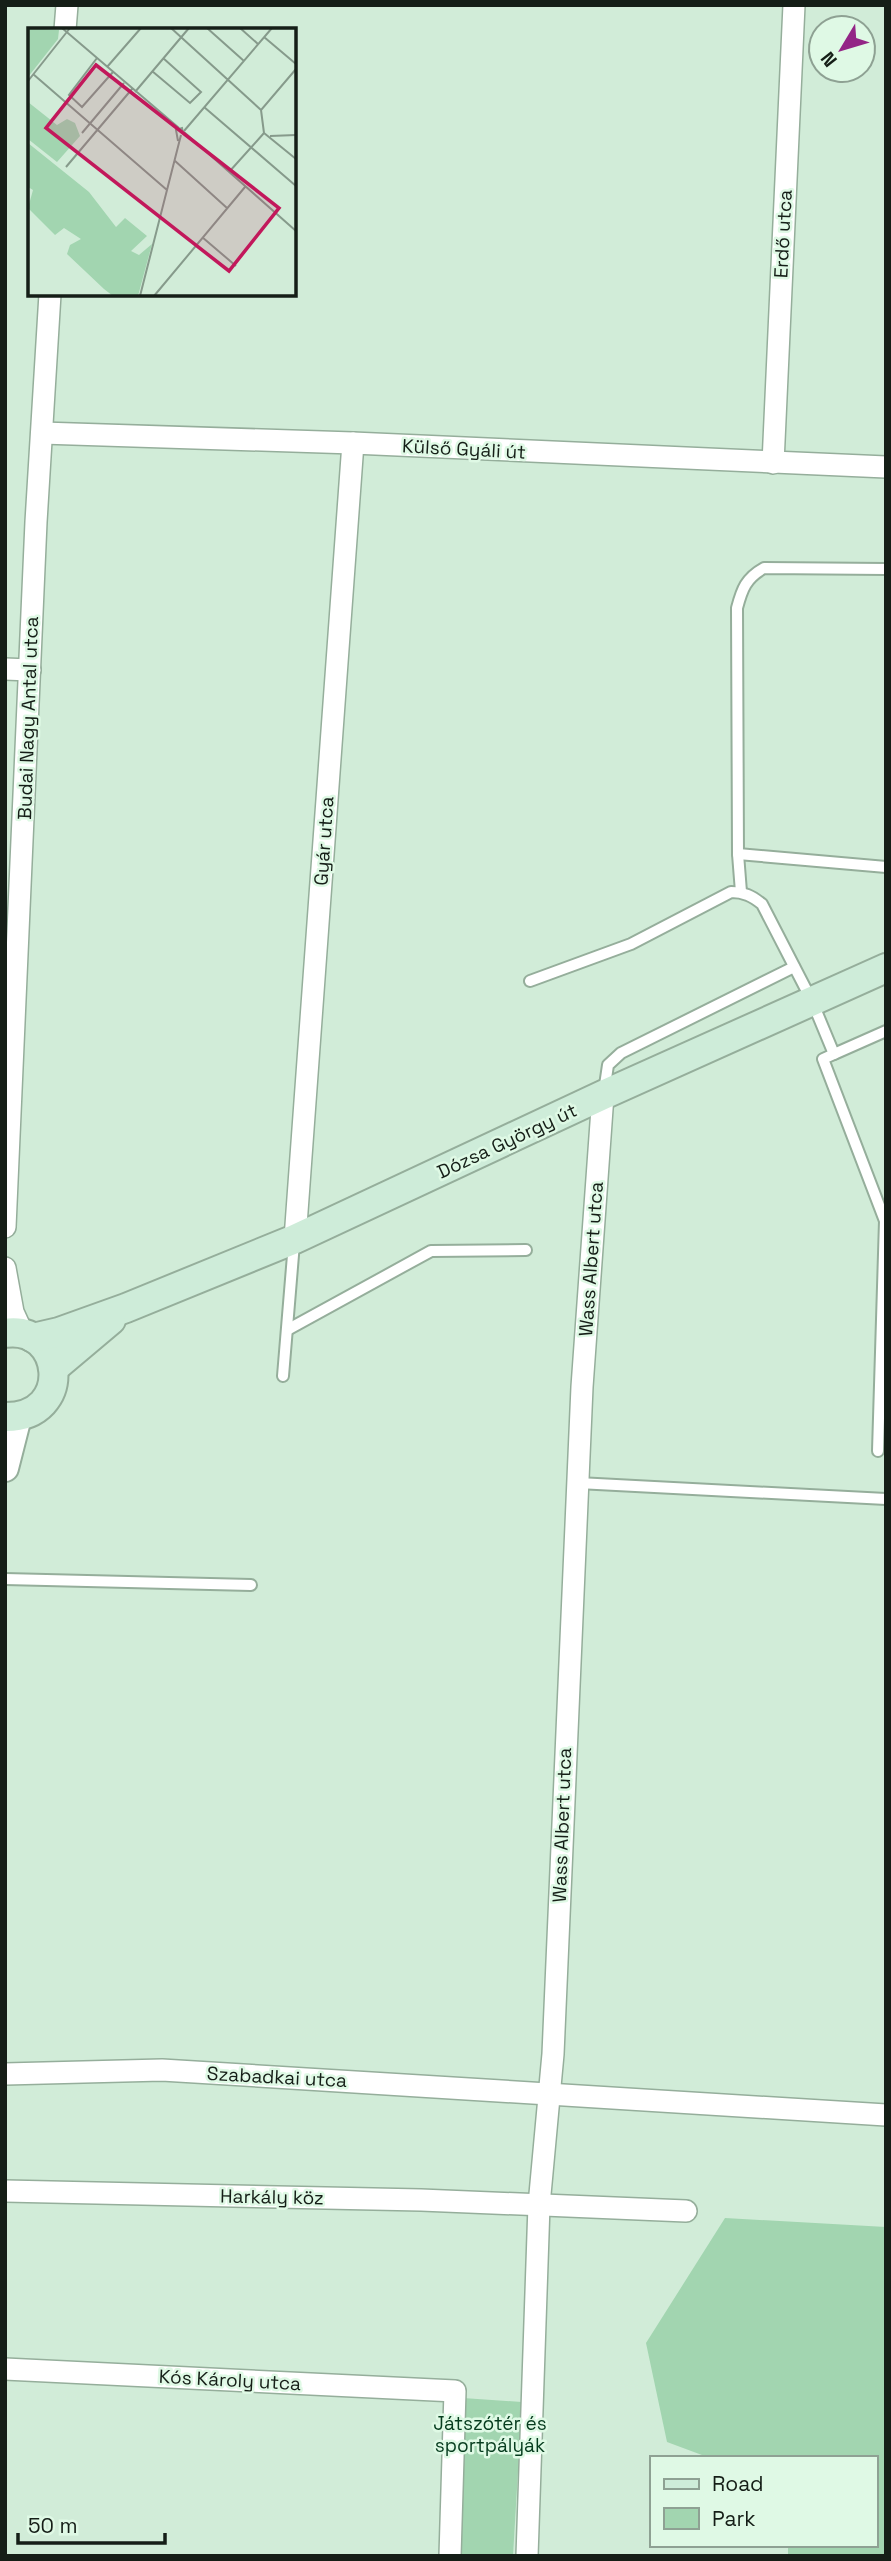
<svg xmlns="http://www.w3.org/2000/svg" width="891" height="2561" font-family="'Space Grotesk',sans-serif">
	<style>
		.green { fill: #a2d5b0 }
		.lines { fill: none; stroke-linecap: round; stroke-linejoin: round }
		.service-casing { stroke: #95ae9b; stroke-width: 14 }
		.minor-casing { stroke: #95ae9b; stroke-width: 24 }
		.tertiary-casing { stroke: #95ae9b; stroke-width: 30 }
		.secondary-casing { stroke: #95ae9b; stroke-width: 32 }
		.service { stroke: #fff; stroke-width: 10 }
		.minor { stroke: #fff; stroke-width: 21 }
		.tertiary { stroke: #fff; stroke-width: 26 }
		.secondary { stroke: #ceecd9; stroke-width: 28 }
		.labels { text-anchor: middle; dominant-baseline: central; stroke-width: 5; stroke-linejoin: round; paint-order: stroke }
		.street-label { font-size: 19px; fill: #151e17; stroke: #dff9e5 }
		.park-label { font-size: 19px; fill: #063c1e; stroke: #dff9e5 }
		.inset-road { fill: none; stroke: #869a8b; stroke-width: 2 }
		.view { fill: #c2185b; fill-opacity: 0.15; stroke: #c2185b; stroke-width: 3.5 }
		.inset-edge { fill: none; stroke: #151e17; stroke-width: 3.5 }
	</style>
	<rect width="100%" height="100%" fill="#d1ecd8"/>
	<!-- green -->
	<g class="green">
		<polygon points="725,2218 886,2227 886,2556 788,2556 788,2545 875,2545 875,2458 710,2458 667,2442 646,2343"/>
		<polygon points="463,2398 522,2402 513,2556 456,2556"/>
	</g>
	<g class="lines">
		<defs>
			<g id="service">
				<polyline points="738,854 886,867"/>
				<path d="M 741,892 L 738,854 L 737,608 C 742,589 746,578 764,568 L 886,569"/>
				<path d="M 530,981 L 631,944 L 731,892 C 744,892 752,896 762,904 L 812,1001 L 834,1054 L 886,1031"/>
				<polyline points="834,1054 823,1059 885,1221 878,1451"/>
				<polyline points="604,1092 608,1065 621,1053 794,967"/>
				<polyline points="287,1330 431,1251 526,1250"/>
				<polyline points="283,1376 294,1243"/>
				<polyline points="578,1483 886,1499"/>
				<polyline points="5,1579 251,1585"/>
			</g>
			<g id="minor">
				<polyline points="65,30 67,5"/>
				<polyline points="42,433 353,443 886,467"/>
				<polyline points="773,463 794,5"/>
				<polyline points="5,669 30,670"/>
				<polyline points="5,1227 36,522 50,294"/>
				<polyline points="295,1239 353,443"/>
				<polyline points="5,1268 13,1312 23,1334"/>
				<polyline points="5,2074 162,2070 886,2115"/>
				<polyline points="5,2191 421,2200 686,2211"/>
				<polyline points="5,2369 455,2391 450,2556"/>
				<polyline points="527,2556 539,2205 553,2054 582,1387 603,1095"/>
			</g>
			<polyline id="tertiary" points="5,1468 18,1417"/>
			<g id="secondary">
				<path d="M 5,1333 C 64,1324 75,1418 5,1417"/>
				<polyline points="33,1338 59,1332 126,1308 295,1239 603,1095 886,968"/>
				<polyline points="54,1368 111,1320"/>
			</g>
		</defs>
		<!-- service casing -->
		<use href="#service" class="service-casing"/>
		<!-- minor casing -->
		<use href="#minor" class="minor-casing"/>
		<!-- tertiary casing -->
		<use href="#tertiary" class="tertiary-casing"/>
		<!-- secondary casing -->
		<use href="#secondary" class="secondary-casing"/>
		<!-- service -->
		<use href="#service" class="service"/>
		<!-- minor -->
		<use href="#minor" class="minor"/>
		<!-- tertiary -->
		<use href="#tertiary" class="tertiary"/>
		<!-- secondary -->
		<use href="#secondary" class="secondary"/>
	</g>
	<g class="labels">
		<!-- street labels -->
		<g class="street-label">
			<text transform="translate(783 234) rotate(-87)">Erdő utca</text>
			<text transform="translate(464 449) rotate(3)">Külső Gyáli út</text>
			<text transform="translate(28 718) rotate(-88)">Budai Nagy Antal utca</text>
			<text transform="translate(324 841) rotate(-86)">Gyár utca</text>
			<text transform="translate(507 1141) rotate(-25)">Dózsa György út</text>
			<text transform="translate(591 1259) rotate(-86)">Wass Albert utca</text>
			<text transform="translate(562 1825) rotate(-88)">Wass Albert utca</text>
			<text transform="translate(277 2077) rotate(3)">Szabadkai utca</text>
			<text transform="translate(272 2197) rotate(1)">Harkály köz</text>
			<text transform="translate(230 2380) rotate(3)">Kós Károly utca</text>
		</g>
		<!-- park labels -->
		<g class="park-label">
			<text x="490" y="2423">Játszótér és<tspan x="490" dy="22">sportpályák</tspan></text>
		</g>
	</g>
	<!-- overview -->
	<g transform="translate(28 28)">
		<rect width="268" height="268" fill="#d1ecd8"/>
		<path d="M 0,0 L 31,2 L 30,11 L 0,49 ZM 0,74 L 29,97 L 39,91 L 47,95 L 52,108 L 29,134 L 0,111 ZM 0,115 L 61,164 L 88,199 L 97,190 L 119,208 L 103,223 L 111,227 L 124,216 L 110,268 L 85,268 L 76,261 L 39,226 L 42,217 L 53,211 L 36,200 L 27,207 L 0,180 L 5,162 L 0,159 Z" fill="#a2d5b0"/>
		<path class="inset-road" d="M 34,0 L 151,100M 143,0 L 233,82M 179,0 L 216,33M 212,0 L 230,16M 236,9 L 268,36M 69,30 L 41,67 L 54,79 L 85,44M 135,30 L 173,64 L 168,69M 79,39 L 113,0M 124,43 L 162,75 L 168,69M 5,46 L 139,162M 0,53 L 42,0M 107,64 L 161,0M 176,79 L 268,158M 156,103 L 244,0M 156,104 L 268,203M 54,105 L 96,55M 236,105 L 233,82 L 268,41M 236,105 L 268,131M 242,108 L 268,107M 150,113 L 148,102 L 154,100 L 155,106M 146,132 L 199,180M 38,139 L 104,61M 201,144 L 236,105M 174,209 L 208,238M 112,268 L 153,107M 126,268 L 217,159"/>
		<path class="view" d="M 68,37 L 251,180 L 201,243 L 18,100 Z"/>
		<rect width="268" height="268" class="inset-edge"/>
	</g>
	<!-- border -->
	<rect width="891" height="2561" fill="none" stroke="#151e17" stroke-width="14"/>
	<!-- legend -->
	<rect x="650" y="2456" width="228" height="91" fill="#dff9e5" stroke="#8ea193" stroke-width="2"/>
	<rect x="664" y="2479" width="35" height="10" fill="#ceecd9" stroke="#8ea193" stroke-width="2"/>
	<text x="712" y="2491" font-size="21" fill="#151e17">Road</text>
	<rect x="664" y="2508" width="35" height="21" fill="#a2d5b0" stroke="#8ea193" stroke-width="2"/>
	<text x="712" y="2526" font-size="21" fill="#151e17">Park</text>
	<!-- north arrow -->
	<g transform="translate(842 49) rotate(232)"><circle r="33" fill="#dff9e5" stroke="#8ea193" stroke-width="2"/>
	<path d="M0-5L12 26L0 18L-12 26Z" fill="#932586"/>
	<text y="-10" font-size="19" font-weight="bold" text-anchor="middle" fill="#151e17">N</text>
	</g>
	<!-- scale -->
	<path d="M18 2533v10h147v-10" fill="none" stroke="#151e17" stroke-width="3.5"/>
	<text x="28" y="2533" font-size="21" fill="#151e17" stroke="#dff9e5" stroke-width="5" paint-order="stroke">50 m</text>
</svg>
